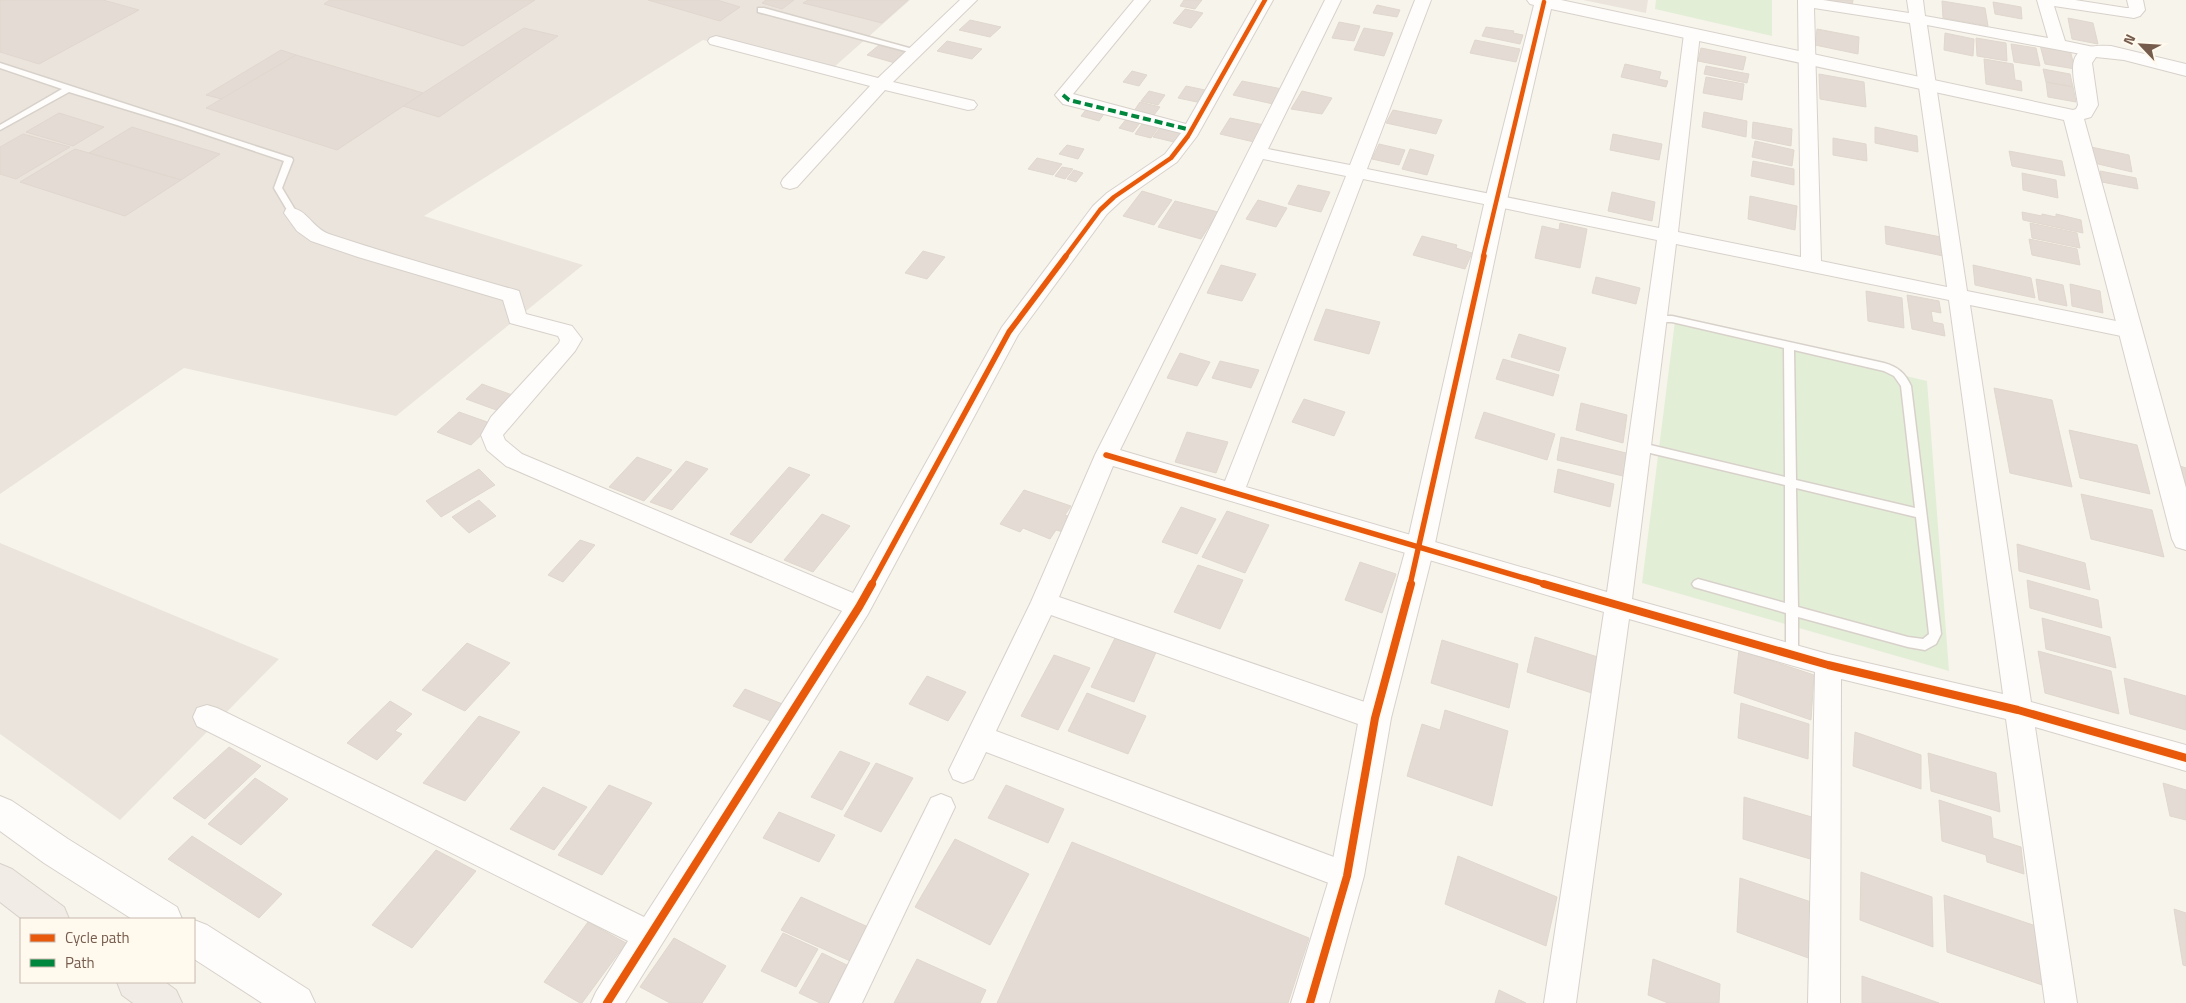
<svg xmlns="http://www.w3.org/2000/svg" width="2186" height="1003" font-family="'Titillium Web',sans-serif">
	<style>
		.industrial { fill: #ebe4dd }
		.green { fill: #e3eed7 }
		.building { fill: #e4dcd4; stroke: #e0d7ce }
		.lines { fill: none; stroke-linecap: round; stroke-linejoin: round }
		.service-casing { stroke: #d7d1ca; stroke-width: 3 }
		.minor-casing { stroke: #d7d1ca; stroke-width: 2 }
		.tertiary-casing { stroke: #d7d1ca; stroke-width: 2 }
		.trunk-casing { stroke: #d8d1ca; stroke-width: 2 }
		.service { fill: #fefdfc; fill-rule: evenodd }
		.minor { fill: #fefdfc; fill-rule: evenodd }
		.tertiary { fill: #fefdfc; fill-rule: evenodd }
		.trunk { fill: #f2ece6; fill-rule: evenodd }
		.quiet { stroke: #00873e; stroke-width: 4; stroke-dasharray: 8 4; stroke-linecap: butt }
		.cycleway-far2-casing { stroke: #fff9ee; stroke-width: 7 }
		.cycleway-far1-casing { stroke: #fff9ee; stroke-width: 9 }
		.cycleway-casing { stroke: #fff9ee; stroke-width: 11 }
		.cycleway-far2 { stroke: #e8590c; stroke-width: 4.5 }
		.cycleway-far1 { stroke: #e8590c; stroke-width: 5.5 }
		.cycleway { stroke: #e8590c; stroke-width: 8 }
	</style>
	<rect width="100%" height="100%" fill="#f7f4ec"/>
	<!-- industrial -->
	<g class="industrial">
		<polygon points="0,0 910,0 833,68 703,40 424,216 583,265 396,416 184,368 0,494"/>
		<polygon points="1583,0 1648,0 1646,13"/>
		<polygon points="0,543 279,659 120,820 0,734"/>
	</g>
	<!-- green -->
	<g class="green">
		<polygon points="1656,0 1772,0 1772,36 1655,9"/>
		<polygon points="1675,321 1927,381 1949,671 1642,583"/>
	</g>
	<!-- building -->
	<g class="building">
		<polygon points="0,0 103,0 139,10 39,64 0,52"/>
		<polygon points="330,0 535,0 463,46 324,4"/>
		<polygon points="648,0 717,0 740,7 720,21"/>
		<polygon points="766,0 794,0 782,9 762,3"/>
		<polygon points="808,0 908,0 882,23 803,3"/>
		<polygon points="1184,0 1202,0 1195,9 1180,6"/>
		<polygon points="1821,0 1853,0 1852,6"/>
		<polygon points="1942,1 1985,8 1988,26 1943,18"/>
		<polygon points="1993,2 2021,7 2022,19 1995,14"/>
		<polygon points="1377,5 1400,10 1397,17 1373,13"/>
		<polygon points="1185,9 1203,13 1191,28 1173,23"/>
		<polygon points="2068,18 2093,23 2098,44 2072,39"/>
		<polygon points="970,20 1001,27 990,37 959,30"/>
		<polygon points="1339,22 1360,26 1354,41 1332,38"/>
		<polygon points="1486,27 1514,31 1513,33 1523,35 1520,44 1482,36"/>
		<polygon points="524,28 558,36 439,117 403,106"/>
		<polygon points="1364,28 1393,33 1384,56 1354,50"/>
		<polygon points="1817,29 1859,37 1858,54 1815,45"/>
		<polygon points="1945,33 1974,39 1973,56 1944,50"/>
		<polygon points="1976,38 2006,43 2007,61 1977,56"/>
		<polygon points="1475,40 1520,49 1516,62 1470,53"/>
		<polygon points="947,41 982,49 972,59 937,51"/>
		<polygon points="2011,44 2036,48 2040,66 2014,62"/>
		<polygon points="879,45 907,53 895,63 867,55"/>
		<polygon points="2040,45 2070,50 2075,69 2045,64"/>
		<polygon points="1701,48 1746,57 1743,70 1698,61"/>
		<polygon points="281,50 296,55 222,99 206,95"/>
		<polygon points="296,55 423,93 337,150 206,108"/>
		<polygon points="1984,59 2013,64 2015,80 2021,81 2022,91 1986,84"/>
		<polygon points="1625,64 1661,72 1659,79 1668,81 1666,87 1621,77"/>
		<polygon points="1706,66 1749,74 1747,83 1704,74"/>
		<polygon points="2043,69 2070,74 2073,87 2046,82"/>
		<polygon points="1132,71 1147,75 1139,86 1123,82"/>
		<polygon points="1819,74 1864,82 1866,107 1820,99"/>
		<polygon points="1706,77 1744,84 1742,100 1703,93"/>
		<polygon points="1242,81 1282,89 1273,104 1233,95"/>
		<polygon points="2046,82 2073,87 2076,102 2048,97"/>
		<polygon points="1186,86 1205,90 1197,102 1178,98"/>
		<polygon points="1149,91 1165,95 1158,105 1141,101"/>
		<polygon points="1302,91 1332,98 1322,114 1291,109"/>
		<polygon points="1140,102 1160,107 1154,115 1134,111"/>
		<polygon points="1088,107 1106,111 1099,121 1081,116"/>
		<polygon points="1393,110 1442,120 1436,134 1386,123"/>
		<polygon points="1704,112 1747,121 1746,137 1702,127"/>
		<polygon points="59,113 104,127 73,146 26,132"/>
		<polygon points="1128,117 1142,120 1133,132 1119,128"/>
		<polygon points="1230,118 1264,125 1254,142 1220,134"/>
		<polygon points="1144,121 1160,125 1151,138 1135,134"/>
		<polygon points="1753,122 1792,129 1791,146 1752,138"/>
		<polygon points="1162,125 1186,131 1178,143 1153,137"/>
		<polygon points="132,127 220,154 181,180 89,153"/>
		<polygon points="1875,127 1917,136 1918,152 1875,143"/>
		<polygon points="23,134 70,147 16,179 0,174 0,147"/>
		<polygon points="1613,134 1662,144 1659,160 1610,150"/>
		<polygon points="1833,138 1866,144 1867,161 1833,155"/>
		<polygon points="1755,141 1794,150 1792,166 1752,157"/>
		<polygon points="1379,144 1405,150 1399,165 1372,159"/>
		<polygon points="1067,145 1084,149 1078,159 1059,154"/>
		<polygon points="2091,147 2129,155 2132,172 2094,163"/>
		<polygon points="75,149 89,153 181,180 125,216 20,182"/>
		<polygon points="1410,149 1434,155 1427,175 1402,169"/>
		<polygon points="2009,151 2062,161 2065,176 2012,166"/>
		<polygon points="1037,158 1062,164 1053,175 1028,169"/>
		<polygon points="1753,161 1794,169 1794,185 1751,176"/>
		<polygon points="1062,167 1073,169 1065,179 1055,176"/>
		<polygon points="1074,170 1083,173 1076,182 1067,179"/>
		<polygon points="2100,171 2136,178 2138,189 2102,182"/>
		<polygon points="2022,173 2056,180 2058,198 2023,190"/>
		<polygon points="1298,185 1330,192 1321,212 1288,204"/>
		<polygon points="1142,191 1172,200 1154,225 1123,216"/>
		<polygon points="1612,192 1655,202 1652,221 1608,211"/>
		<polygon points="1750,196 1797,206 1795,230 1748,219"/>
		<polygon points="1258,200 1287,208 1276,227 1246,219"/>
		<polygon points="1175,201 1218,212 1201,239 1158,227"/>
		<polygon points="2022,212 2042,216 2042,214 2056,217 2056,214 2081,220 2083,233 2023,220"/>
		<polygon points="1560,223 1587,229 1580,268 1535,258 1542,226 1559,230"/>
		<polygon points="2030,223 2077,233 2080,248 2032,238"/>
		<polygon points="1885,226 1941,237 1943,256 1886,244"/>
		<polygon points="1422,236 1457,245 1456,248 1472,253 1465,269 1413,255"/>
		<polygon points="2029,239 2077,249 2080,265 2032,255"/>
		<polygon points="923,251 945,257 927,279 905,273"/>
		<polygon points="1221,265 1256,274 1242,301 1207,293"/>
		<polygon points="1973,265 2031,278 2035,298 1975,285"/>
		<polygon points="1596,277 1640,288 1636,304 1592,293"/>
		<polygon points="2036,279 2063,285 2067,306 2039,300"/>
		<polygon points="2070,284 2100,291 2103,313 2072,306"/>
		<polygon points="1866,291 1902,298 1904,328 1868,321"/>
		<polygon points="1907,295 1939,301 1941,313 1931,311 1933,322 1943,324 1945,336 1912,329"/>
		<polygon points="1326,309 1380,322 1369,354 1314,340"/>
		<polygon points="1519,334 1566,348 1559,371 1511,357"/>
		<polygon points="1180,353 1210,362 1197,386 1167,378"/>
		<polygon points="1503,359 1559,375 1553,396 1496,379"/>
		<polygon points="1220,361 1259,370 1251,388 1212,378"/>
		<polygon points="482,384 515,396 499,411 466,399"/>
		<polygon points="1994,388 2052,400 2072,487 2010,473"/>
		<polygon points="1304,399 1345,412 1334,436 1292,422"/>
		<polygon points="1581,403 1627,415 1623,443 1576,430"/>
		<polygon points="459,412 493,424 471,445 437,432"/>
		<polygon points="1484,412 1555,434 1547,460 1475,438"/>
		<polygon points="2069,430 2137,445 2150,494 2080,478"/>
		<polygon points="1187,432 1228,442 1216,473 1175,462"/>
		<polygon points="1561,437 1630,454 1627,477 1557,460"/>
		<polygon points="637,457 672,470 644,501 609,487"/>
		<polygon points="686,461 708,469 672,510 650,502"/>
		<polygon points="2180,466 2186,468 2186,492 2185,492"/>
		<polygon points="789,467 810,475 751,543 730,534"/>
		<polygon points="479,469 495,485 441,517 426,501"/>
		<polygon points="1558,469 1614,484 1610,507 1554,492"/>
		<polygon points="1024,490 1071,506 1065,515 1076,519 1067,533 1056,530 1050,539 1023,528 1020,532 1000,524"/>
		<polygon points="2081,494 2152,510 2164,557 2091,539"/>
		<polygon points="479,500 496,516 469,533 452,517"/>
		<polygon points="1181,507 1216,519 1197,554 1162,542"/>
		<polygon points="1227,511 1269,525 1245,573 1202,557"/>
		<polygon points="822,514 850,526 813,572 784,560"/>
		<polygon points="580,540 595,545 563,582 548,575"/>
		<polygon points="2017,544 2085,563 2090,590 2019,571"/>
		<polygon points="1360,562 1396,574 1382,613 1345,600"/>
		<polygon points="1198,565 1243,580 1220,629 1174,612"/>
		<polygon points="2027,580 2098,600 2102,628 2030,608"/>
		<polygon points="2042,618 2110,637 2116,668 2046,649"/>
		<polygon points="1116,636 1157,650 1134,702 1091,687"/>
		<polygon points="1535,637 1604,659 1598,695 1527,672"/>
		<polygon points="1442,640 1518,664 1509,708 1431,683"/>
		<polygon points="467,643 510,663 465,711 422,690"/>
		<polygon points="1739,650 1814,675 1811,720 1734,693"/>
		<polygon points="2038,651 2111,671 2119,714 2045,693"/>
		<polygon points="1054,655 1090,668 1058,730 1021,716"/>
		<polygon points="927,676 966,692 948,721 909,704"/>
		<polygon points="2124,678 2186,696 2186,730 2130,714"/>
		<polygon points="745,689 790,707 778,724 733,706"/>
		<polygon points="1087,693 1146,716 1128,754 1068,731"/>
		<polygon points="390,701 412,714 395,731 402,734 377,760 347,743"/>
		<polygon points="1741,703 1809,724 1808,759 1738,738"/>
		<polygon points="1445,710 1508,731 1492,806 1407,776 1422,724 1440,730"/>
		<polygon points="479,716 520,732 465,801 423,783"/>
		<polygon points="1855,732 1921,755 1921,789 1853,766"/>
		<polygon points="229,747 261,766 205,819 173,798"/>
		<polygon points="840,751 870,763 842,810 811,797"/>
		<polygon points="1928,753 1996,773 2000,812 1931,791"/>
		<polygon points="876,763 913,778 881,832 844,816"/>
		<polygon points="255,778 288,799 241,845 208,824"/>
		<polygon points="2163,783 2186,790 2186,820 2170,816"/>
		<polygon points="609,785 652,803 602,875 558,855"/>
		<polygon points="1006,785 1064,809 1048,843 988,818"/>
		<polygon points="543,787 587,807 554,850 510,829"/>
		<polygon points="1744,797 1815,818 1817,861 1743,839"/>
		<polygon points="1939,800 1991,817 1993,838 2021,847 2024,874 1987,862 1986,855 1942,841"/>
		<polygon points="779,812 835,835 819,862 763,838"/>
		<polygon points="192,836 282,894 259,918 168,859"/>
		<polygon points="955,839 1029,874 990,945 915,907"/>
		<polygon points="1072,842 1309,938 1288,1003 997,1003"/>
		<polygon points="436,850 476,871 412,948 372,925"/>
		<polygon points="1458,856 1557,897 1546,946 1445,904"/>
		<polygon points="1861,872 1932,897 1933,947 1860,920"/>
		<polygon points="1740,878 1823,906 1822,963 1737,932"/>
		<polygon points="1944,895 2039,927 2045,986 1947,952"/>
		<polygon points="801,897 875,930 857,964 781,930"/>
		<polygon points="2174,909 2186,913 2186,966 2183,965"/>
		<polygon points="588,922 626,943 582,1003 580,1003 544,982"/>
		<polygon points="783,933 818,949 796,987 761,971"/>
		<polygon points="674,938 726,966 702,1003 670,1003 640,987"/>
		<polygon points="822,953 853,968 834,1003 820,1003 799,993"/>
		<polygon points="917,959 986,990 980,1003 894,1003"/>
		<polygon points="1653,959 1720,984 1719,1003 1668,1003 1648,995"/>
		<polygon points="1862,976 1939,1003 1862,1003"/>
		<polygon points="1499,990 1526,1003 1495,1003"/>
	</g>
	<g class="lines">
		<defs>
			<g id="service">
				<polygon points="758,8 764,8 920,51 913,53 758,12"/>
				<polygon points="0,63 292,158 293,160 282,188 297,213 296,215 290,215 274,188 284,161 177,125 69,92 0,130 0,125 62,89 0,68"/>
				<path d="M 1661,316 L 1672,316 L 1884,363 C 1898,367 1905,373 1911,386 L 1941,634 L 1936,644 L 1925,650 L 1908,647 L 1798,617 L 1798,654 L 1796,658 L 1792,659 L 1788,658 L 1786,654 L 1786,613 L 1694,587 L 1692,584 L 1694,581 L 1698,579 L 1785,603 L 1785,485 L 1646,452 L 1641,448 L 1646,444 L 1785,477 L 1784,348 L 1672,322 L 1665,322 L 1662,328 L 1656,328 L 1654,326 L 1656,319 ZM 1794,350 L 1884,371 L 1894,376 L 1901,386 L 1915,508 L 1796,480 ZM 1796,488 L 1916,517 L 1929,634 L 1923,639 L 1908,637 L 1798,607 Z"/>
			</g>
			<g id="minor">
				<polygon points="960,0 977,0 893,82 974,101 977,105 974,109 968,110 885,90 797,187 790,189 783,187 781,183 783,179 870,86 710,44 708,41 710,38 716,36 878,78"/>
				<path d="M 1134,0 L 1150,0 L 1073,94 L 1186,124 L 1257,0 L 1273,0 L 1197,136 L 1177,162 L 1121,201 L 1107,214 L 1018,335 L 868,614 L 625,1003 L 591,1003 L 596,992 L 628,941 L 197,726 L 193,717 L 197,708 L 207,705 L 217,708 L 644,917 L 842,611 L 506,466 L 487,450 L 481,435 L 491,417 L 559,343 L 560,340 L 558,336 L 510,323 L 503,300 L 358,257 L 311,241 L 297,231 L 284,213 L 286,209 C 305,204 311,228 329,234 C 392,255 456,273 519,291 L 526,314 L 572,326 L 582,339 L 575,351 L 503,435 L 505,440 L 522,454 L 853,593 L 1002,327 L 1093,206 L 1107,193 L 1165,154 L 1181,133 L 1063,104 L 1055,95 Z"/>
				<path d="M 1325,0 L 1341,0 L 1268,149 L 1350,165 L 1415,0 L 1431,0 L 1367,169 L 1659,228 L 1684,34 L 1686,31 L 1698,31 L 1700,34 L 1678,232 L 1801,257 L 1798,0 L 1823,0 L 1909,13 L 1907,0 L 1923,0 L 1925,16 L 2048,38 L 2037,0 L 2075,0 L 2126,8 L 2129,8 L 2127,0 L 2143,0 L 2145,10 L 2140,16 L 2134,18 L 2054,6 L 2065,41 L 2103,49 L 2105,52 L 2103,55 L 2097,57 L 1927,25 L 1967,291 L 2131,324 L 2138,326 L 2141,331 L 2138,336 L 2131,338 L 1970,305 L 2031,702 L 2186,745 L 2186,771 L 2035,727 L 2077,1003 L 2045,1003 L 2006,719 L 1841,679 L 1840,1003 L 1808,1003 L 1815,672 L 1629,619 L 1576,1003 L 1544,1003 L 1604,612 L 1113,466 L 1059,597 L 1385,709 L 1389,718 L 1385,727 L 1375,730 L 1051,615 L 996,731 L 1358,866 L 1362,876 L 1358,886 L 1347,890 L 986,752 L 973,779 L 963,783 L 953,779 L 949,770 L 1031,602 L 1095,455 ZM 1814,8 L 1910,23 L 1947,287 L 1821,261 ZM 1263,159 L 1346,176 L 1225,481 L 1120,450 ZM 1363,179 L 1657,240 L 1607,592 L 1246,487 ZM 1676,244 L 1949,300 L 2003,694 L 1828,654 L 1632,599 Z"/>
				<polygon points="941,794 951,798 955,807 862,1003 829,1003 931,798"/>
			</g>
			<g id="tertiary">
				<path d="M 1527,0 L 1561,0 L 2073,110 L 2076,109 L 2078,105 C 2073,71 2061,42 2111,46 L 2186,64 L 2186,76 L 2124,60 L 2096,57 L 2092,63 L 2098,105 L 2091,117 L 2084,119 L 2186,488 L 2186,550 L 2176,547 L 2172,539 L 2064,120 L 1551,9 L 1507,200 L 1434,548 L 1391,718 L 1364,876 L 1329,1003 L 1291,1003 L 1330,876 L 1359,718 L 1406,548 L 1485,200 L 1534,5 L 1530,4 Z"/>
				<polygon points="0,796 12,801 68,839 177,907 182,919 132,919 44,863 0,831"/>
				<polygon points="194,920 207,925 309,990 315,1003 262,1003 194,959"/>
			</g>
			<g id="trunk">
				<polygon points="0,864 12,869 64,907 69,919 22,919 0,902"/>
				<polygon points="117,982 165,982 176,990 182,1003 133,1003 122,995"/>
			</g>
		</defs>
		<!-- service casing -->
		<use href="#service" class="service-casing"/>
		<!-- minor casing -->
		<use href="#minor" class="minor-casing"/>
		<!-- tertiary casing -->
		<use href="#tertiary" class="tertiary-casing"/>
		<!-- trunk casing -->
		<use href="#trunk" class="trunk-casing"/>
		<!-- service -->
		<use href="#service" class="service"/>
		<!-- minor -->
		<use href="#minor" class="minor"/>
		<!-- tertiary -->
		<use href="#tertiary" class="tertiary"/>
		<!-- trunk -->
		<use href="#trunk" class="trunk"/>
		<!-- quiet -->
		<polyline class="quiet" points="1063,95 1069,100 1191,130"/>
		<defs>
			<g id="cycleway-far2">
				<polyline points="1065,257 1100,210 1114,197 1171,158 1188,136 1265,0"/>
				<polyline points="1483,257 1544,2"/>
			</g>
			<g id="cycleway-far1">
				<polyline points="1106,455 1548,585"/>
				<polyline points="871,585 1009,332 1066,256"/>
				<polyline points="1410,585 1484,256"/>
			</g>
			<g id="cycleway">
				<polyline points="1544,584 1828,665 2018,710 2186,758"/>
				<polyline points="607,1003 859,607 872,584"/>
				<polyline points="1310,1003 1347,876 1375,718 1411,584"/>
			</g>
		</defs>
		<!-- cycleway-far2 casing -->
		<use href="#cycleway-far2" class="cycleway-far2-casing"/>
		<!-- cycleway-far1 casing -->
		<use href="#cycleway-far1" class="cycleway-far1-casing"/>
		<!-- cycleway casing -->
		<use href="#cycleway" class="cycleway-casing"/>
		<!-- cycleway-far2 -->
		<use href="#cycleway-far2" class="cycleway-far2"/>
		<!-- cycleway-far1 -->
		<use href="#cycleway-far1" class="cycleway-far1"/>
		<!-- cycleway -->
		<use href="#cycleway" class="cycleway"/>
	</g>
	<!-- legend -->
	<rect x="20" y="918" width="175" height="65" fill="#fff9ee" stroke="#c8baad"/>
	<rect x="30" y="934" width="25" height="8" fill="#e8590c" stroke="#c8baad"/>
	<text x="65" y="943" font-size="15" fill="#765c4c">Cycle path</text>
	<rect x="30" y="959" width="25" height="8" fill="#00873e" stroke="#c8baad"/>
	<text x="65" y="968" font-size="15" fill="#765c4c">Path</text>
	<!-- north arrow -->
	<g transform="translate(2141 45) rotate(295)" stroke="#fff9ee" stroke-width="4" paint-order="stroke">
	<path d="M0-4L9 19L0 12L-9 19Z" fill="#765c4c"/>
	<text y="-8" font-size="14" font-weight="bold" text-anchor="middle" fill="#765c4c">N</text>
	</g>
</svg>
